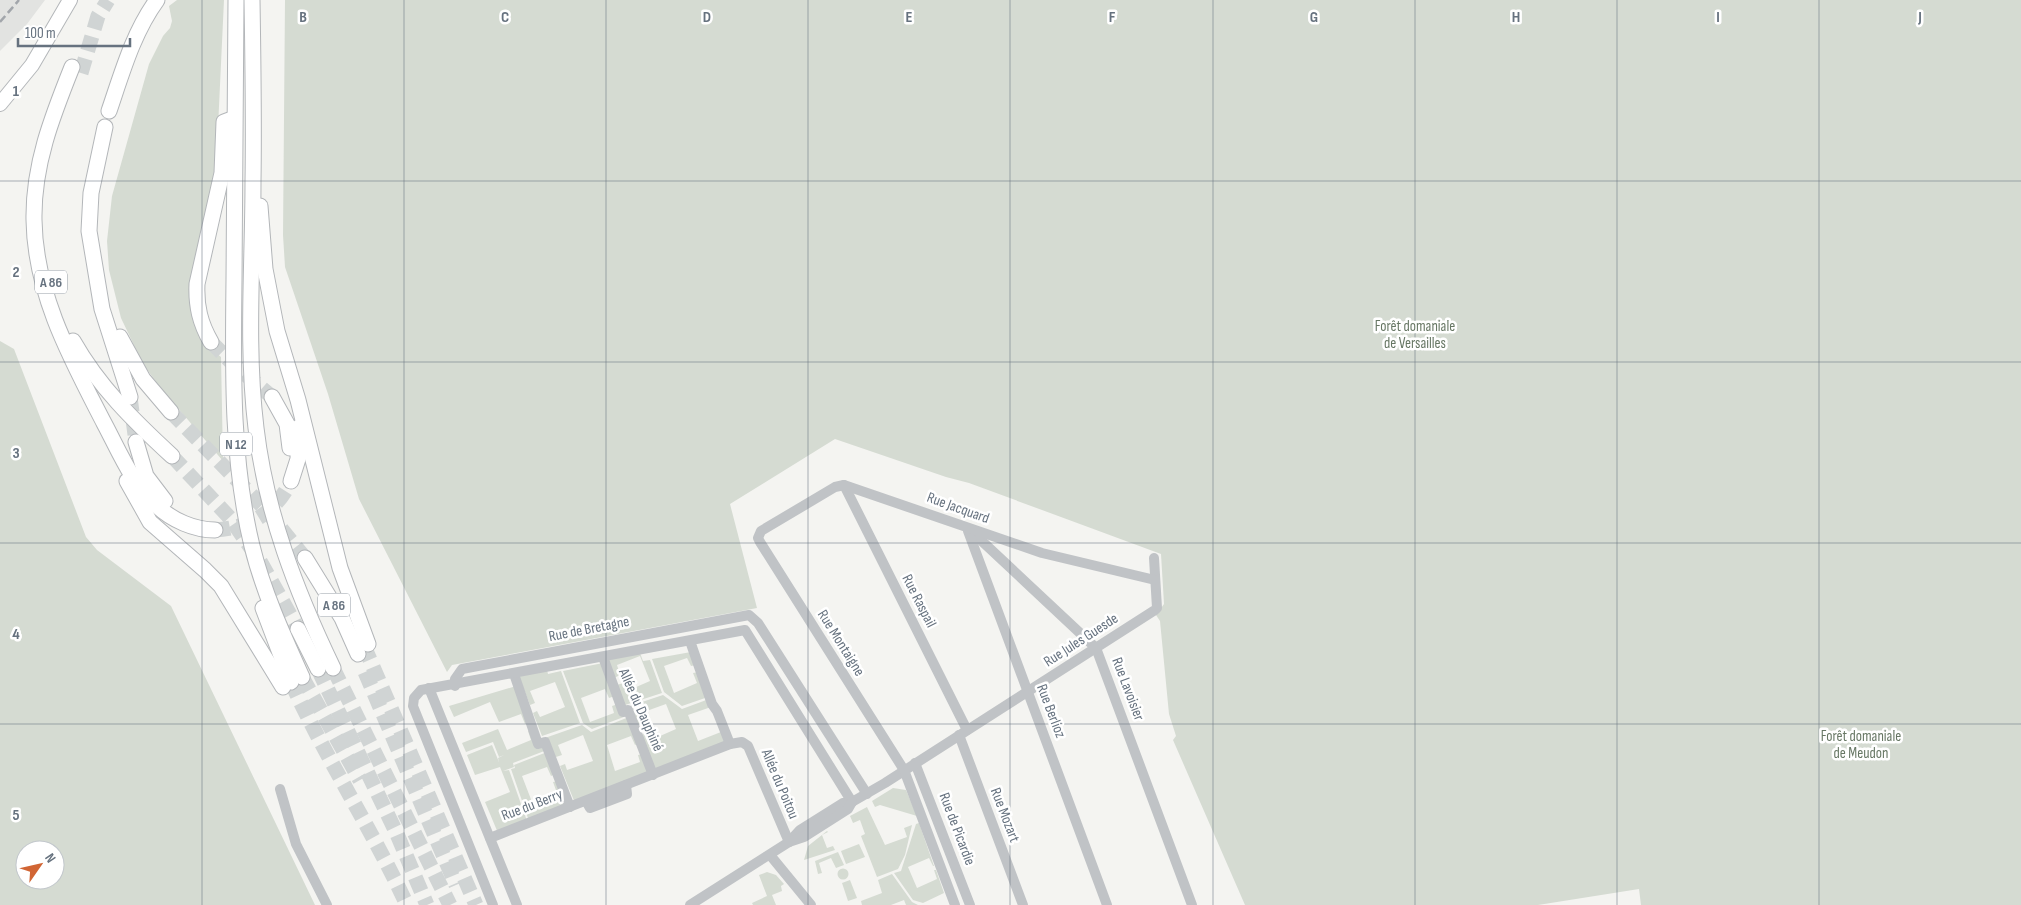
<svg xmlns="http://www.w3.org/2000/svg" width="2021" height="905" font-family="'Sofia Sans Condensed',sans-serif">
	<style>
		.built { fill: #e2e3e1 }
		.green { fill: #d5dbd2; fill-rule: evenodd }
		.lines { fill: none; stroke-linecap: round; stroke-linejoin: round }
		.highway-tunnel { stroke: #d0d4d4; stroke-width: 15; stroke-dasharray: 15 8; stroke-linecap: butt }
		.major-casing { stroke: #b4b7ba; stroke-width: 16 }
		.highway-casing { stroke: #b3b6b9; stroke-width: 17 }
		.minor { stroke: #c0c3c6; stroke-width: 10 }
		.major { stroke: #fff; stroke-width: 14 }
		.highway { stroke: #fff; stroke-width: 15 }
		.rail { stroke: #a2a6ab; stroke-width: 2.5; stroke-dasharray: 8 4; stroke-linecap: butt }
		.grid { fill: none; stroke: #66727f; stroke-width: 1; stroke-opacity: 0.55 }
		.labels { text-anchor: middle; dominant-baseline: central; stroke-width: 5; stroke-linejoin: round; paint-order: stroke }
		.shield { fill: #fff; stroke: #949ca5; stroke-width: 1 }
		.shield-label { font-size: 14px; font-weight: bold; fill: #66727f }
		.park-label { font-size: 15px; fill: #677764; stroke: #fff }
		.street-label { font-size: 15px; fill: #66727f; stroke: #fff }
		.grid-label { font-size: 16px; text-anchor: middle; font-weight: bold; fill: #66727f; stroke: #fff; stroke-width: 5; stroke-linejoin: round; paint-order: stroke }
	</style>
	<rect width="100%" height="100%" fill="#f4f4f1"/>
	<!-- built -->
	<polygon class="built" points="0,0 45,0 27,24 0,51"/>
	<!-- green -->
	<g class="green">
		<polygon points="177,0 224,0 216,170 193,272 211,349 221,357 223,461 160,387 143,364 121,318 109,270 107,241 112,196 149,64 163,36 170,28 172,21 169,6"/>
		<polygon points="285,0 2021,0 2021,905 1641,905 1639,889 1538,905 1245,905 1173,740 1176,736 1169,714 1160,621 1156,615 1164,604 1161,554 969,483 946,477 835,439 730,504 757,608 452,665 447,672 359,499 328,394 285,267 283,235"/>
		<path d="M 0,341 L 14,349 L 86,537 L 97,550 L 171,606 L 315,905 L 0,905 ZM 25,850 L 55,850 L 55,880 L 25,880 Z"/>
		<polygon points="691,652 696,665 691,666 687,658 664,666 674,693 697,683 693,673 699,672 708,697 682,706 664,692 652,659"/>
		<polygon points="640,653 643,661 650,660 662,693 625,705 617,685 623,683 627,691 650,681 640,656 617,665 620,675 614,678 607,659"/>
		<polygon points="603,663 615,696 609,698 605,689 581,698 590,722 614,713 612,706 618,704 629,715 592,729 583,723 563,671"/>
		<polygon points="547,670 548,674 561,671 580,723 542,736 533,713 537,711 540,717 565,707 555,682 530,691 535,703 530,705 519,676"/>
		<polygon points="516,686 529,722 525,724 521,714 499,722 490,702 454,717 449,706"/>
		<polygon points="663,695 682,709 709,699 711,707 688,715 698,741 721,732 729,743 655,772 641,735 648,733 651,740 676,729 666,704 641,713 644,722 637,725 630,706"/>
		<polygon points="629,717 639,743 635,745 631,736 607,745 615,771 640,762 638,755 643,754 650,773 575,803 560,766 565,764 567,770 593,761 583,735 558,745 562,755 556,757 542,739 582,725 591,732"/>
		<polygon points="498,729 507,750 531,740 528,731 531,730 547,750 513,763 514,767 503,771 509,770 527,821 498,833 485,802 510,792 500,767 475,775 467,755 492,745 499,762 498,758 504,755 499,757 493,742 466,752 462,743"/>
		<polygon points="547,752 555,774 551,776 547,767 522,776 532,802 557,793 553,782 558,781 568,805 529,821 511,769 515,768 514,765"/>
		<polygon points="893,788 906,790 917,816 880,805 875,807 872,801"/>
		<polygon points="867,807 885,845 907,837 904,828 912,825 905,855 898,869 877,877 861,836 865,834 860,820 853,823 850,816"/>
		<polygon points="919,823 934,866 933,866 929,858 908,867 917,888 937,879 934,870 936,870 944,893 923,903 913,900 894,873 901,871 916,824"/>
		<polygon points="827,831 828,832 822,835 827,848 833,846 835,850 804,860 808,846"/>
		<polygon points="859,844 865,857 846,864 841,851"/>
		<polygon points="838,852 844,865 836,868 831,858 819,863 822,873 818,874 815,861"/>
		<circle cx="843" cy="874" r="5.5"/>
		<polygon points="767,872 776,875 784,884 781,886 782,891 772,895 776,905 753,905 752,903 767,896 759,875"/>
		<polygon points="892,874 912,902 918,905 906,905 904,900 891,905 862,905 861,901 882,893 878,880"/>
		<polygon points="850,880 857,898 848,901 842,883"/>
	</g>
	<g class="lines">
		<!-- highway-tunnel -->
		<g class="highway-tunnel">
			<polyline points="81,73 98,16 108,0"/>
			<polyline points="211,342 230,361 272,397"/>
			<polyline points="130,397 136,442"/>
			<polyline points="171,412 266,510 305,558"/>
			<polyline points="172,456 230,518 260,561 298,629"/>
			<path d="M 215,530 C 250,528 275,513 291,481"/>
			<polyline points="364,646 476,905"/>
			<polyline points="333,668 450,905"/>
			<polyline points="318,669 397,834 427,905"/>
			<polyline points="365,672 456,885"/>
			<polyline points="302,677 360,780"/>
			<path d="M 291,682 C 326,759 372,829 407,905"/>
		</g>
		<defs>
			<polyline id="major" points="0,104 32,65 70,0"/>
			<g id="highway">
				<path d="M 236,0 C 236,93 235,186 234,280 C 233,369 231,459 252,546 C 263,591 283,635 302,677"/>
				<path d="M 252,0 C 253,61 254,121 253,182 C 253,263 246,346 256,428 C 266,513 296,591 333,668"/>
				<path d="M 72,67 C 52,117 33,165 34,220 C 35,294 71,359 104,423 C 119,451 132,484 157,506 C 172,520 194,530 215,530"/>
				<path d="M 109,111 C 122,73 133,33 157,0"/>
				<polyline points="105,127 91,193 89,231 102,309 130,397"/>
				<polyline points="260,206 265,269 277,331 298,400 340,568 368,644"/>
				<polyline points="120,337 143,379 171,412"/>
				<path d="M 73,341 C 99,387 134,421 172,456"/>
				<path d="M 211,342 C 200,323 196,306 197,284 L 222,173 L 224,122 L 232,119"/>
				<polyline points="272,397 287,424 290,448"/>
				<polyline points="136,442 146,476 165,501"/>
				<polyline points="127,481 150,522 205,570 221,586 283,687"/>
				<polyline points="291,481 298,459 299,427"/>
				<polyline points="305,558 342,618 358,654"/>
				<polyline points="263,608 291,682"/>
				<polyline points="298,629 318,669"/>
			</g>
		</defs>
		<!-- major casing -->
		<use href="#major" class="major-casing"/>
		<!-- highway casing -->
		<use href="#highway" class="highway-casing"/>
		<!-- minor -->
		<g class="minor">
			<polyline points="844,485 967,730"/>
			<polyline points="970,530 1096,648 1192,905"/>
			<polyline points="968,531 1107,905"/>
			<polyline points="690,641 712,704 717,711 730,744"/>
			<polyline points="603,657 623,712 628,710 653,775"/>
			<polyline points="514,674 538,744 545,742 570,807"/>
			<polyline points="455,686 455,679 462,669 749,615 758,623 867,794"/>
			<polyline points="429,688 517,905"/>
			<polyline points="959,735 1023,905"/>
			<polyline points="915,763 970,905"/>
			<polyline points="280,789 296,844 327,905"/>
			<polyline points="586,801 590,808 627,794 626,785"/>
			<polyline points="490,838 730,744 742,742 748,746 789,842"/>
			<polyline points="789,842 800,830 843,803 852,802 885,783 1155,610 1157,608 1154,558"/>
			<polyline points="770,855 811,905"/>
			<polyline points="493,905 413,706 414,698 421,690 745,630 852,802"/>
			<polyline points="690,905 789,842 804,837 848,809 852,802"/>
			<polyline points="955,905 904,770 760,542 758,538 761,531 835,487 844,485 1042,553 1155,580"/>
		</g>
		<!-- major -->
		<use href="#major" class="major"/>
		<!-- highway -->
		<use href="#highway" class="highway"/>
		<!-- rail -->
		<polyline class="rail" points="0,22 19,0"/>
	</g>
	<!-- grid -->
	<path class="grid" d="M 202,0 L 202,905M 404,0 L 404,905M 606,0 L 606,905M 808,0 L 808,905M 1010,0 L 1010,905M 1213,0 L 1213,905M 1415,0 L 1415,905M 1617,0 L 1617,905M 1819,0 L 1819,905M 0,181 L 2021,181M 0,362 L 2021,362M 0,543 L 2021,543M 0,724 L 2021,724"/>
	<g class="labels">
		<!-- shield labels -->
		<g class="shield">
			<rect x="35" y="270.5" width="32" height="23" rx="4"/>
			<rect x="220" y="432.5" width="32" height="23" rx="4"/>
			<rect x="318" y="593.5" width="32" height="23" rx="4"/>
		</g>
		<g class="shield-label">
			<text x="51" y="282">A 86</text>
			<text x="236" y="444">N 12</text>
			<text x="334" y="605">A 86</text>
		</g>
		<!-- park labels -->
		<g class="park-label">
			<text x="1415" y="326">Forêt domaniale<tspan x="1415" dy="17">de Versailles</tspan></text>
			<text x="1861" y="736">Forêt domaniale<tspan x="1861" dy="17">de Meudon</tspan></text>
		</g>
		<!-- street labels -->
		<g class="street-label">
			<text transform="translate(958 508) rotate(20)">Rue Jacquard</text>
			<text transform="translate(919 601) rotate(63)">Rue Raspail</text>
			<text transform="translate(589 629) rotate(-11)">Rue de Bretagne</text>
			<text transform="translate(1081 640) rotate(-33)">Rue Jules Guesde</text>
			<text transform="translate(841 643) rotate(58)">Rue Montaigne</text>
			<text transform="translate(1128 689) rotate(69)">Rue Lavoisier</text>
			<text transform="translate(641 710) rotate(66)">Allée du Dauphiné</text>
			<text transform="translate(1051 711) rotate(69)">Rue Berlioz</text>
			<text transform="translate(780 784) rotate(67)">Allée du Poitou</text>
			<text transform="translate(532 805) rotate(-21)">Rue du Berry</text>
			<text transform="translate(1005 815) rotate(69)">Rue Mozart</text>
			<text transform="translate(957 829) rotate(69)">Rue de Picardie</text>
		</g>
	</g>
	<g class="grid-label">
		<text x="303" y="22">B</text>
		<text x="505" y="22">C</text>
		<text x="707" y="22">D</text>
		<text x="909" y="22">E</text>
		<text x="1112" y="22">F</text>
		<text x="1314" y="22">G</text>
		<text x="1516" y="22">H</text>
		<text x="1718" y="22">I</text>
		<text x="1920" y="22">J</text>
		<text x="16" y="96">1</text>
		<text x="16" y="277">2</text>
		<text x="16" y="458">3</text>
		<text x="16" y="639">4</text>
		<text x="16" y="820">5</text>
	</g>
	<!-- north arrow -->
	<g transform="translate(40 865) rotate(56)"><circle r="24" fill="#ffffff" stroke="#c2c7cc"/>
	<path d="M0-4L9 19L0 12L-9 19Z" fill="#d16534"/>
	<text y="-8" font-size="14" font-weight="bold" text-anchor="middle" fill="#66727f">N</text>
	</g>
	<!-- scale -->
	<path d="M18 38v8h112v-8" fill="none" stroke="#66727f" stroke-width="2.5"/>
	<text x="25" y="38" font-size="15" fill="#66727f" stroke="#ffffff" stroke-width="4" paint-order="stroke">100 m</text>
</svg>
